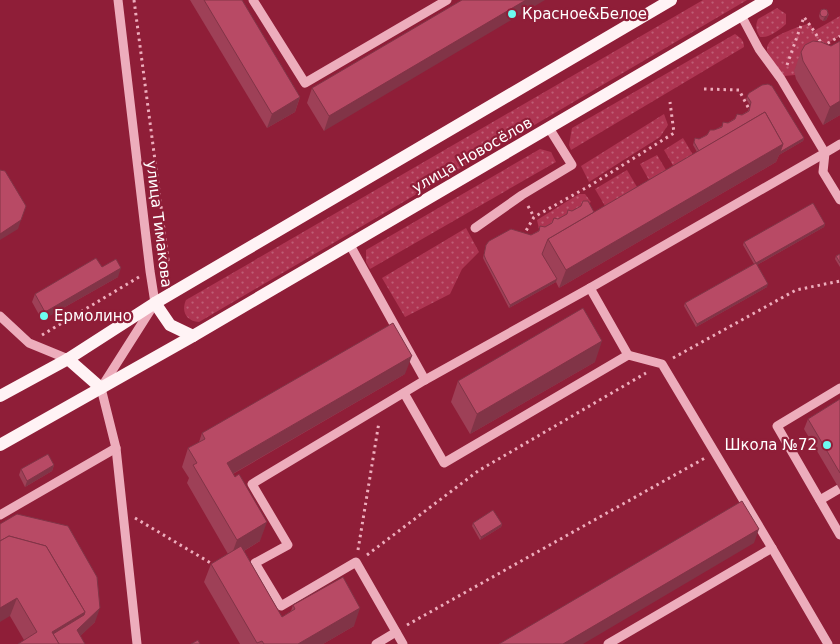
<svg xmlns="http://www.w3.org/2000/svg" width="840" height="644" font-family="'DejaVu Sans',sans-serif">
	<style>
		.grass { fill: url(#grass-dots) }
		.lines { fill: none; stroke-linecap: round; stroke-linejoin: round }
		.path { stroke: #edadbc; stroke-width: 3; stroke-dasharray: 2.5 4; stroke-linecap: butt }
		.minor { stroke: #edadbc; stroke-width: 9 }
		.major { stroke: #fff3f5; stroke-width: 12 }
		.wall { fill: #9e4057 }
		.shaded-wall { fill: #813447 }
		.building { fill: #b84a65; stroke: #813447 }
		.poi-dot { fill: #6cfcf0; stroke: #8f1e38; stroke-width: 2 }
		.labels { text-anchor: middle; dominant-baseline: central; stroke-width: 4.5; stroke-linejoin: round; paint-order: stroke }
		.poi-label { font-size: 15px; fill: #fff; stroke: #8f1e38; text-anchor: start }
		.street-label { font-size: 15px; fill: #fff; stroke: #8f1e38 }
	</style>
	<defs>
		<pattern id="grass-dots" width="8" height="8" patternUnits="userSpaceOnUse" patternTransform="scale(1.25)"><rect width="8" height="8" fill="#ae3552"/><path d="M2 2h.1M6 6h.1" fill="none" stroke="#be5d75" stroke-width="1.8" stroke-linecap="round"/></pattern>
	</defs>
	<rect width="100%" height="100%" fill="#8f1e38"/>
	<!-- grass -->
	<g class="grass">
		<path d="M 703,0 L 747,0 L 199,322 C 186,321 181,311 186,300 Z"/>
		<path d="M 777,8 L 786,14 L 786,24 C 779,30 770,38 760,37 C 756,31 755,26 758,19 Z"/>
		<path d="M 840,16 L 840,36 L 823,46 L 818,39 L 820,48 L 798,63 L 796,66 L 795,75 L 784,76 L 775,65 L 767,51 C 767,48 767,45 769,43 C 773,35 801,26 810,23 L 814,31 Z"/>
		<path d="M 735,34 C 741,38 744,41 744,47 L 571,150 L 569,145 L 572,128 Z"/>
		<polygon points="664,114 668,125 660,137 589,182 581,166"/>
		<polygon points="683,138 693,155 674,167 664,150"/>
		<polygon points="540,149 551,152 556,162 370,269 366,262 366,250"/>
		<polygon points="657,155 666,170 649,180 640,164"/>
		<polygon points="627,170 637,187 605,206 595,189"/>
		<polygon points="579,194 585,194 591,202 551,225 539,229 537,220"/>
		<polygon points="466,228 479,252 462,269 450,294 405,317 382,278"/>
	</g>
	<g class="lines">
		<!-- path -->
		<g class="path">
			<polyline points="134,0 168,260 162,264"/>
			<polyline points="787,65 804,17 814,31 823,46 840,36"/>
			<polyline points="704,89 739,90 749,109"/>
			<polyline points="528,206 534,217"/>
			<polyline points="523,236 534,217 591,185 674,133 670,102"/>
			<polyline points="42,335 139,277"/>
			<polyline points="673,358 796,290 840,281"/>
			<polyline points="135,518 214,565"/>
			<polyline points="358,550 379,422"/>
			<polyline points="367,555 478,471 646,373"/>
			<polyline points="407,625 705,458"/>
		</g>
		<!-- minor -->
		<g class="minor">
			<polyline points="118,0 150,271 155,303 101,388 116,448 137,644"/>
			<polyline points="253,0 305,83 447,0"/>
			<polyline points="840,144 825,153 823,172 840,200"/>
			<polyline points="475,228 522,195 572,165 549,128"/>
			<polyline points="350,245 425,380 252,484 288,545 255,563 281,606 356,562 403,644"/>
			<polyline points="0,316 29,343 68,359"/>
			<polyline points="425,380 590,288 825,153 781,79 759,49 741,15"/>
			<polyline points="840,388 777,426 840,535"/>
			<polyline points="404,393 444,463 628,355 590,288"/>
			<polyline points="820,500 839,489"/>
			<polyline points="0,515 116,448"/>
			<polyline points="772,548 828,644"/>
			<polyline points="376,644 396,632"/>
			<polyline points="608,644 772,548 662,364 628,355"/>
		</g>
		<!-- major -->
		<g class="major">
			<polyline points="155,303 170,325 193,336"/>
			<polyline points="68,359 101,388"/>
			<polyline points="0,396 68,359 155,303 671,0"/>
			<polyline points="0,445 193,336 767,0"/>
		</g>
	</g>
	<!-- wall -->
	<g class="wall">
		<polygon points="190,0 242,0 300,97 295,112 267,128"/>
		<polygon points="462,0 324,131 307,103 312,88"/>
		<polygon points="821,10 829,14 826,20 823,21 820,19 819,16"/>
		<polygon points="840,41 840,115 823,125 796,79 794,71 801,52 831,46"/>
		<polygon points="749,93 804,138 803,141 779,155 776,162 559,288 556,282 509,308 485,262 483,258 486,245 531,235 581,206 594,212 697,152 693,145 695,138 699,139 748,111 750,105 746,99"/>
		<polygon points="825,224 824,227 757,265 767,287 696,327 684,306 685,303 754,264 743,245 744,242"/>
		<polygon points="840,254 840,267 835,259 836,256"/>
		<polygon points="102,267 118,277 42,320 32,302 35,294"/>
		<polygon points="595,362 470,434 451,402 458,381"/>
		<polygon points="405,374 233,474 260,541 244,551 282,617 291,611 293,605 354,626 323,644 240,644 204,582 211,564 228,554 187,483 189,478 182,467 188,448 199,442 202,433"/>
		<polygon points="840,399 840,490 804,429 808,419"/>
		<polygon points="54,465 52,471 25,487 19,475 21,469"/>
		<polygon points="473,523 502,524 501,527 480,540 472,526"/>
		<polygon points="0,524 95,622 80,636 24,640 10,616"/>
	</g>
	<!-- shaded-wall -->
	<g class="shaded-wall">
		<polygon points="526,0 545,0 324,131 329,116"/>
		<polygon points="829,14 826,20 823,21 824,18"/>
		<polygon points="300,97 295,112 267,128 272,114"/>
		<polygon points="840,101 840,115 823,125 830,107"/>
		<polygon points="804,138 803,141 779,155 776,162 559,288 566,270 783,144"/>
		<polygon points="21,220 18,229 0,240 0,234"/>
		<polygon points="825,224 824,227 755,266 756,263"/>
		<polygon points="121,268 118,277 42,320 45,312"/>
		<polygon points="557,279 556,282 509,308 510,305"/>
		<polygon points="768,284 767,287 696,327 697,324"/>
		<polygon points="602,341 595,362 470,434 477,414"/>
		<polygon points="412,356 405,374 220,481 227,463"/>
		<polygon points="54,465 52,471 25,487 27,481"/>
		<polygon points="267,522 260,541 230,559 237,540"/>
		<polygon points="502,524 501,527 480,540 481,537"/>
		<polygon points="759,529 754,543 583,644 563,644"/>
		<polygon points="17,598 10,616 0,622 0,608"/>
		<polygon points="100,608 95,622 72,644 55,644 52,632 85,612"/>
		<polygon points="360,608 354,626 323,644 298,644"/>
	</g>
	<!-- building -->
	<g class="building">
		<polygon points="204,0 242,0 300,97 272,114"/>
		<polygon points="462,0 526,0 329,116 312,88"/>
		<circle cx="824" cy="13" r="4"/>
		<polygon points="813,41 821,42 831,46 840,41 840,101 830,107 803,61 801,52 805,45"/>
		<polygon points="768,84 772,86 804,138 780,152 783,144 765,112 699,151 694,142 695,138 699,139 707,135 710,130 714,130 722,127 723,122 728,123 735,119 737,114 742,115 749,111 751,102 747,96 749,93 762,85"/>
		<polygon points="765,112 783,144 566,270 548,239"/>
		<polygon points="0,170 5,171 26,206 21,220 0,234"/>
		<polygon points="583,201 588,201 594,212 548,239 542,254 557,279 510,305 486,260 484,255 486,245 489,241 511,229 531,235 539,231 540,226 545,227 552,223 554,218 558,219 567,214 568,210 572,211 581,206"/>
		<polygon points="813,203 825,224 756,263 768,284 697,324 685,303 756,263 744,242"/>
		<polygon points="840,254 840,263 836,256"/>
		<polygon points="96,258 102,267 116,259 121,268 45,312 35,294"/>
		<polygon points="583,308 602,341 477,414 458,381"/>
		<polygon points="393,323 412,356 227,463 235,477 239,474 267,522 237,540 193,465 197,463 188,448 205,439 202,433"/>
		<polygon points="840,399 840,473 808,419"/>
		<polygon points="48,454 54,465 27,481 21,469"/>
		<polygon points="742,501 759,529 563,644 499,644"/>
		<polygon points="493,510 502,524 481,537 473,523"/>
		<polygon points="17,514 68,526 97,577 100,608 77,630 85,644 59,644 53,634 84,615 85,612 46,546 9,536 0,541 0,524"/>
		<polygon points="9,536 46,546 85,612 52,632 59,644 18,644 37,632 17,598 0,608 0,541"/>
		<polygon points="241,546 282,617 295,609 293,605 343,577 360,608 298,644 264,644 262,641 257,643 211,564"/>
		<polygon points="198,640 200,644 191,644"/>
	</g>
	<!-- markers -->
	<g class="poi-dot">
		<circle cx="512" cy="14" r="5"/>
		<circle cx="44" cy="316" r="5"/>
		<circle cx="827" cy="445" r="5"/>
	</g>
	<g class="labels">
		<!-- poi labels -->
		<g class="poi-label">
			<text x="522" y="14">Красное&amp;Белое</text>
			<text x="54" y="316">Ермолино</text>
			<text x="817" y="445" text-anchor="end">Школа №72</text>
		</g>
		<!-- street labels -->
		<g class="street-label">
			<text transform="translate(472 155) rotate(-30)">улица Новосёлов</text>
			<text transform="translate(159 224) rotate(83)">улица Тимакова</text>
		</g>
	</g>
</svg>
